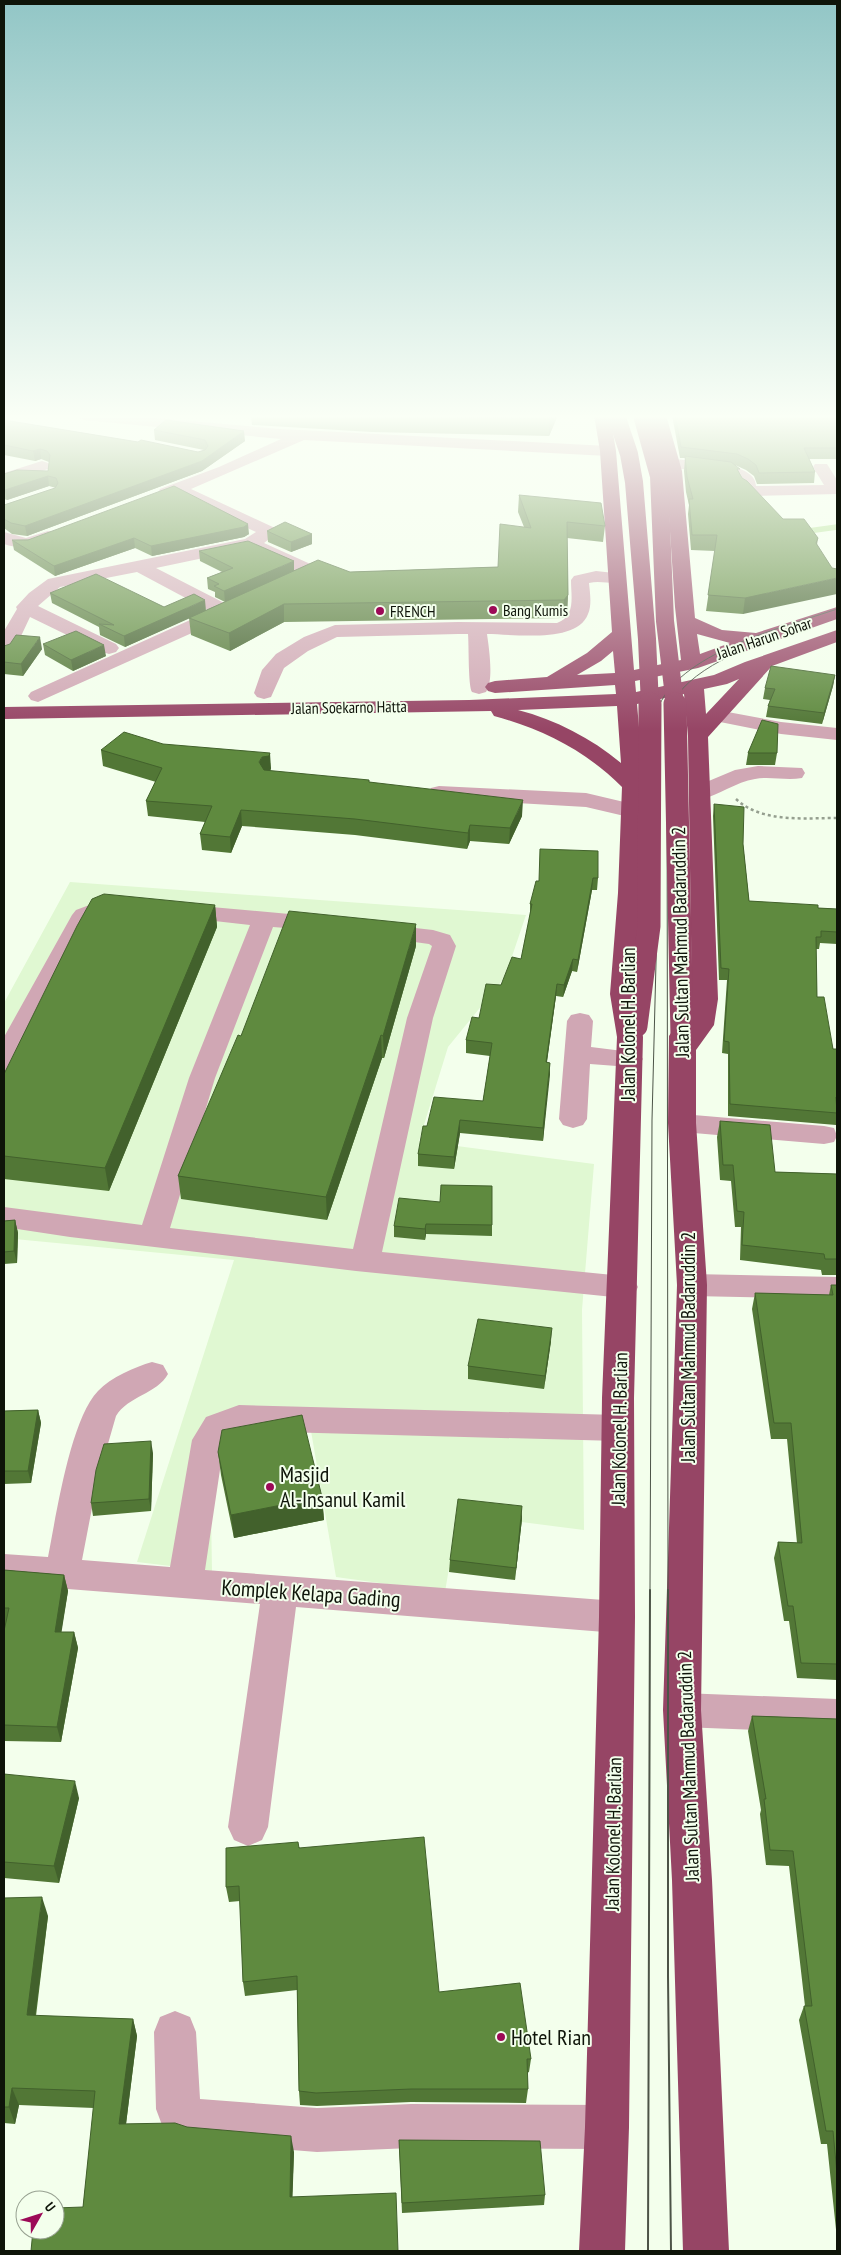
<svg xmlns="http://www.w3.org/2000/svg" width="841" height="2255" font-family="'PT Sans Narrow',sans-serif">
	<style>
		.built { fill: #e0f8d2 }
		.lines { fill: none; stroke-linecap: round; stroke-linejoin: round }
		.stream { stroke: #b2e193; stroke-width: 5.5 }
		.path { stroke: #959f8f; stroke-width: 2.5; stroke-dasharray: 3 3; stroke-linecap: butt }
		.minor { fill: #d0a7b4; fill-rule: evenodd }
		.highway { fill: #964565; fill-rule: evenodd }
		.tram-far1 { stroke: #4c5447; stroke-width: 1 }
		.tram { stroke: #4c5447; stroke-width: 2 }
		.highway-bridge-far1 { stroke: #964565; stroke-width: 18 }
		.highway-bridge { stroke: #964565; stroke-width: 23 }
		.wall { fill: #527736 }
		.shaded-wall { fill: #42612c }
		.building { fill: #5f8a3f; stroke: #42612c }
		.poi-dot { fill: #9c0a57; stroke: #f3ffec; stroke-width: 2 }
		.labels { text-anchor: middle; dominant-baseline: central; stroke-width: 4; stroke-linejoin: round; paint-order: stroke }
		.far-poi-label { font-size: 16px; fill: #0e1409; stroke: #f3ffec; text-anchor: start }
		.far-street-label { font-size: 16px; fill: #0e1409; stroke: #f3ffec }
		.street-label { font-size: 19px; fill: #0e1409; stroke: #f3ffec }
		.near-poi-label { font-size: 22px; fill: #0e1409; stroke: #f3ffec; text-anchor: start }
		.near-street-label { font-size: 22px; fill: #0e1409; stroke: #f3ffec }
	</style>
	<rect width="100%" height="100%" fill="#f3ffec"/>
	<!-- built -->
	<polygon class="built" points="70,882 526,915 505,977 448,1047 419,1141 594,1164 582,1310 584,1530 458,1514 445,1592 336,1577 311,1431 210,1451 212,1571 137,1562 234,1260 4,1238 4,1003"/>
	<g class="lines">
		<!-- stream -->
		<polyline class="stream" points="801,532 837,527"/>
		<!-- path -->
		<path class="path" d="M 736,799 C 761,823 805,818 837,818"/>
		<!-- minor -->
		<g class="minor">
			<path d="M 76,415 L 122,415 L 280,429 L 608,446 L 614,448 L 616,451 L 614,454 L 608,456 L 304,440 L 191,489 L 275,528 L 278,532 L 264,543 L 317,567 L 320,571 C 313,582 293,591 281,588 L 278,584 L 281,580 L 298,572 L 251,548 L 156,568 L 232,607 L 234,611 L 232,615 L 38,702 L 31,700 L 28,696 L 31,692 L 210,611 L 137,572 L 60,587 L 38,606 L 116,644 L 119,648 L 116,652 L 109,654 L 102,652 L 30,617 L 14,651 L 11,655 L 4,657 L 4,631 L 17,609 L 16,607 L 29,593 L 48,579 L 245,539 L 256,532 L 176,495 L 166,498 L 160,497 L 158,493 L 160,489 L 219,467 L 281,439 L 84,420 L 79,418 Z"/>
			<path d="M 673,459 C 692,461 756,461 756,486 L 824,485 L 813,467 L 815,464 L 827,464 L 837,480 L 837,494 L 755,496 L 742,493 L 740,483 L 730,475 L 667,467 L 665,464 L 667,461 Z"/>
			<polygon points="42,461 48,463 50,466 48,469 4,483 4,473"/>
			<path d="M 48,531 L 54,532 L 57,536 C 47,550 18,549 4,544 L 4,532 L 26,538 Z"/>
			<path d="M 596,571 L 623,574 L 626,578 L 623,582 C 612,585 601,580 589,583 C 590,593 592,605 588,614 C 577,644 513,634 487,634 C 489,648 494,681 486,692 L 479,694 L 472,692 C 468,686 469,645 468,634 L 458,634 L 337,637 L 308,651 L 284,668 L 271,697 L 264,699 L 257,697 L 254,693 L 262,670 L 276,654 L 304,637 L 335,625 L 458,622 L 557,623 C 576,616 571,597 571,580 L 574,576 Z"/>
			<polygon points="717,710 781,722 837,728 837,740 781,734 710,720 707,716 710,712"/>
			<path d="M 758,766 L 802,768 L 805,773 L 802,778 C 786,781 770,776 755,779 C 736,782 719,795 700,800 L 692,798 L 689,793 L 692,788 L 735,770 Z"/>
			<polygon points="439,786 586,793 641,806 644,811 641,816 633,818 586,807 431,798 428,793 431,788"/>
			<polygon points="92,904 100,906 104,911 100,916 93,920 29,1038 13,1071 4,1073 4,1037 72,915 76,910"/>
			<polygon points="178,904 322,917 331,919 334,924 331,929 322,931 273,927 215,1078 170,1228 353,1249 407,1018 432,946 429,944 371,936 368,931 371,926 380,924 433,930 450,935 456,946 433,1018 382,1252 623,1276 634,1279 638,1287 634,1295 623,1298 356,1271 70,1237 4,1227 4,1207 142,1225 189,1078 250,925 170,916 166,911 170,906"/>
			<polygon points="580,1013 589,1015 593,1021 591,1047 639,1053 643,1059 639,1065 630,1067 590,1064 587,1119 583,1125 573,1128 563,1125 559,1119 567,1021 571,1015"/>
			<polygon points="682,1114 824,1126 834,1128 837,1136 834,1142 824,1144 682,1132 672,1129 668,1123 672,1117"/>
			<polygon points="692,1274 837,1277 837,1299 692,1296 681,1293 677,1285 681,1277"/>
			<path d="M 152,1362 L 163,1365 L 168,1374 C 157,1394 128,1396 116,1416 L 97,1482 L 82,1560 L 170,1567 L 192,1440 L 206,1417 L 239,1405 L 618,1415 L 630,1419 L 634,1428 L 630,1437 L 618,1441 L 241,1431 L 230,1435 L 224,1443 L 205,1570 L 617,1601 L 630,1606 L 635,1617 L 630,1628 L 617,1633 L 296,1607 L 268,1827 L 262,1840 L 248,1846 L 234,1840 L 228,1827 L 260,1604 L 4,1584 L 4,1554 L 48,1557 C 56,1517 70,1420 98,1391 C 111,1377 135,1367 152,1362 Z"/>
			<polygon points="682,1693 837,1699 837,1733 682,1727 669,1722 663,1710 669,1698"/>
			<polygon points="175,2011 190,2017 196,2032 200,2099 317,2108 411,2104 607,2105 623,2111 629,2127 623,2143 607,2149 411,2148 317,2152 191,2142 175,2136 162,2125 156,2109 154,2032 160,2017"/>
		</g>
		<!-- highway -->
		<path class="highway" d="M 594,415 L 610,415 L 616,451 L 634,670 L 681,660 L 675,607 L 666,471 L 650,415 L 666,415 L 682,471 L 695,618 L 722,630 L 756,633 L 837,607 L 837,619 L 698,668 L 635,681 L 636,692 L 714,675 L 745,662 L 837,630 L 837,642 L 772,666 L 708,737 L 718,999 L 714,1025 L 696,1050 L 696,1123 L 707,1285 L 701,1710 L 712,1880 L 729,2251 L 683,2251 L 672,1880 L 663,1710 L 677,1285 L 668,1123 L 669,1036 L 673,1030 L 685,1029 L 688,1024 L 692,999 L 688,736 L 684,694 L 637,704 L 644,786 L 642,893 L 636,994 L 643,1037 L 634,1398 L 635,1617 L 629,2127 L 625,2251 L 579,2251 L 585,2127 L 599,1617 L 602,1398 L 617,1037 L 610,994 L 618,893 L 622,787 C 586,751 543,729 494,716 L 491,711 L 4,719 L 4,707 L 469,700 L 616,694 L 615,685 L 495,693 L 488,691 L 485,687 L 488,683 L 495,681 L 547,677 L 587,653 L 612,632 L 600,451 ZM 697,634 L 730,643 L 700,654 ZM 613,651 L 615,673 L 577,675 L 601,661 ZM 739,679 L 706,714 L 704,689 L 727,684 ZM 617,706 L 621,763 C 591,738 556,720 518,710 Z"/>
		<!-- tram-far1 -->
		<g class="tram-far1">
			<path d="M 650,1591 L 652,1120 L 659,845 L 655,730 C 656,724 655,716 657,711 C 676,653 785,627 837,609"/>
			<path d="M 668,1591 L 667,718 C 675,674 743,649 779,636"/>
		</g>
		<!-- tram -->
		<g class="tram">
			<polyline points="668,1590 668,1976 671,2251"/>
			<polyline points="648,2251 650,1590"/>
		</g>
		<!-- highway-bridge-far1 -->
		<g class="highway-bridge-far1">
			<polyline points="616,415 629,454 634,482 647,639 650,705"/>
			<polyline points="642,415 659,476 665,621 675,705"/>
		</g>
		<!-- highway-bridge -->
		<g class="highway-bridge">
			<polyline points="675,704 682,1036"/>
			<polyline points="636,1026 649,926 650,704"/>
		</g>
	</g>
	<!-- wall -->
	<g class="wall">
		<polygon points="251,415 558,415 549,436 372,432 252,425"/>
		<polygon points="672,415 837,415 837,459 809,459 815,472 814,483 757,484 754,476 746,470 735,465 742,478 783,519 818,538 817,545 743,614 706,611 715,551 691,550 688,514 689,505 686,492 684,471 685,458 680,458"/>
		<polygon points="4,420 198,452 204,450 155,440 154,430 245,441 202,471 27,536 12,534 4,528 4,505 56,488 49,486 7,500 4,499 4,474 48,471 49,462 41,459 35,461 4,455"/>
		<polygon points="519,495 605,526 603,542 567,538 568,595 567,612 563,618 284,622 230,651 191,635 189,618 125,647 100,635 99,627 52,603 50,593 164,607 206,610 225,602 215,597 215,592 208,589 207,578 222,572 200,561 199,551 294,570 350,572 498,567 524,527 518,512"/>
		<polygon points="267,531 312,534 312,544 291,552 268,542"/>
		<polygon points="249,534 244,537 152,556 135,548 55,576 14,550 12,540"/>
		<polygon points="43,644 106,656 73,671 45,655"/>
		<polygon points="4,646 42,649 23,676 4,674"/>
		<polygon points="835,675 833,686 822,724 766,717 768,706 770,700 763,699 765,688"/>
		<polygon points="101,750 271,768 270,771 369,782 522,816 509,844 470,841 467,849 355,835 242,826 231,853 202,850 200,834 205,822 148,816 146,801 156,782 103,766"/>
		<polygon points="748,753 777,753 775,765 746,765"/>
		<polygon points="714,804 743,844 749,901 818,908 837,909 837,944 820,943 819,949 816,949 817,997 833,1049 837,1049 837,1120 836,1125 728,1116 728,1054 722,1053 727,980 719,980 713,816"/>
		<polygon points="598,851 598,878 597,890 592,890 577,972 572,971 563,997 556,996 547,1062 550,1063 543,1141 460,1133 454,1169 418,1166 418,1154 427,1126 483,1101 490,1056 466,1053 466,1040 479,1018 501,985 521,959 530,916 530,904 539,881"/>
		<polygon points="215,905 217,927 109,1191 4,1179 4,1074"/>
		<polygon points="416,946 384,1058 382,1058 327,1220 181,1199 178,1176 241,1036"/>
		<polygon points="720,1121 775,1172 837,1174 837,1275 822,1275 821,1270 740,1260 741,1227 735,1227 731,1181 720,1180 717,1137"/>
		<polygon points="440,1202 492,1225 492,1236 426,1234 425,1240 394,1237 394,1226"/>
		<polygon points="15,1220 18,1233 17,1263 4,1264 4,1221"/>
		<polygon points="831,1285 837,1285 837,1680 797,1678 789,1621 784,1621 774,1558 778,1542 797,1543 787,1439 771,1439 752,1309 755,1293 829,1295"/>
		<polygon points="551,1341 544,1389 468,1379 468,1366"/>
		<polygon points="38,1410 41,1423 31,1483 4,1484 4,1411"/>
		<polygon points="218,1452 322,1497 324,1520 234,1538 221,1475"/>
		<polygon points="153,1453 151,1511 93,1516 91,1503"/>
		<polygon points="522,1519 515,1580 449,1572 450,1560"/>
		<polygon points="4,1570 64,1575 68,1591 61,1632 74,1632 78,1648 61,1742 4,1741 4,1631 5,1624 4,1624"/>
		<polygon points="752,1716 837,1719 837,2239 827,2144 821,2144 799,2020 804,2006 805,2006 789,1866 766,1865 760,1814 761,1810 748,1731"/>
		<polygon points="4,1774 79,1798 59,1883 4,1878"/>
		<polygon points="299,1847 439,1992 531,2059 529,2072 527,2073 528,2089 526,2103 411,2102 317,2106 300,2105 299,2091 297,1990 245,1996 243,1982 240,1901 229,1902 226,1887"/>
		<polygon points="4,1898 48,1916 36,2016 133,2019 137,2036 126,2124 187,2127 294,2152 292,2197 83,2207 94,2108 19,2105 15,2124 4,2123"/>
		<polygon points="399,2140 545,2195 544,2205 402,2213"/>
	</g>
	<!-- shaded-wall -->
	<g class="shaded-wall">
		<polygon points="551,415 558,415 549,436 549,419"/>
		<polygon points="244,431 245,441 202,471 27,536 25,526 202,461"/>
		<polygon points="40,449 41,459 35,461 33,451"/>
		<polygon points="48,476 49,486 7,500 5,490"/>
		<polygon points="248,524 249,534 244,537 152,556 151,546"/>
		<polygon points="312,534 312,544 291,552 291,542"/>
		<polygon points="134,538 135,548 55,576 54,566"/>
		<polygon points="294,561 294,571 225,602 224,591"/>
		<polygon points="837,578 837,594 743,614 745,598"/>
		<polygon points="568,595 567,612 563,618 564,600"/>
		<polygon points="205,600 206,611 125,647 124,636"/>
		<polygon points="284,604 284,622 230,651 229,633"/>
		<polygon points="40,637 42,649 23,676 21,664"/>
		<polygon points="104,645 106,656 73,671 71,660"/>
		<polygon points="835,675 833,686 822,724 824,713"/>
		<polygon points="270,753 271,768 270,772 263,773 259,762 262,757"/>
		<polygon points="523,800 522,816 509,844 510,828"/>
		<polygon points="241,810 242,826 231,853 230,837"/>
		<polygon points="470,825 470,841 467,849 468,833"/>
		<polygon points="593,878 592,890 577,972 578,960"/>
		<polygon points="215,905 217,927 109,1191 105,1168"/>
		<polygon points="416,924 416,946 384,1058 383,1036"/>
		<polygon points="573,959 572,971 563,997 564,985"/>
		<polygon points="557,984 556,996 545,1075 546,1062"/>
		<polygon points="381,1035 382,1058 327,1220 326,1197"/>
		<polygon points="550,1063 550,1075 543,1141 543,1128"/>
		<polygon points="460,1120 460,1133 454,1169 454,1157"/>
		<polygon points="15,1220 18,1233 17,1263 14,1251"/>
		<polygon points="426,1224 426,1234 425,1240 425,1229"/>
		<polygon points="552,1328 551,1341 544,1389 545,1376"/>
		<polygon points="38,1410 41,1423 31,1483 28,1471"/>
		<polygon points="151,1441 153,1453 151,1511 149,1499"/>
		<polygon points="322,1497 324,1520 234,1538 231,1515"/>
		<polygon points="522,1506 522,1519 515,1580 516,1568"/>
		<polygon points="64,1575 68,1591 59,1648 55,1632"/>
		<polygon points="74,1632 78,1648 61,1742 57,1727"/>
		<polygon points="75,1781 79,1798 59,1883 54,1866"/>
		<polygon points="42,1897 48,1916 33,2033 27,2015"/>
		<polygon points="133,2019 137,2036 124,2140 119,2124"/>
		<polygon points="12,2088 19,2105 15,2124 9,2107"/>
		<polygon points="291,2136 294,2152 292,2213 290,2197"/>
	</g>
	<!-- building -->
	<g class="building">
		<polygon points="397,415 551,415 549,419"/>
		<polygon points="675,415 837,415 837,448 804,448 815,472 759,473 756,465 748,459 737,454 681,447"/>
		<polygon points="4,420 138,442 141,440 198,452 205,450 208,446 205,440 154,430 166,420 244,431 202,461 25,526 11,523 4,519 4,505 55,488 58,483 56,478 48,476 5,490 4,489 4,474 17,470 48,471 50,455 47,451 40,449 33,451 4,445"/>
		<polygon points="685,456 731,462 740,469 737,469 742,478 747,481 783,519 804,519 818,538 816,543 832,568 837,569 837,578 745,598 708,595 717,535 692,535 689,499 693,499 687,477"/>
		<polygon points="174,486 248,524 244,527 151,546 134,538 54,566 12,540 28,540"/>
		<polygon points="519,495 601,503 605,526 567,522 568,595 564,600 284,604 229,633 189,618 318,560 350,572 498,567 500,524 531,528"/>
		<polygon points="285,522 312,534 291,542 267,531"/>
		<polygon points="248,541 294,561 224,591 214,586 219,584 207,578 233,568 199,551"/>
		<polygon points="96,574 164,607 194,594 205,600 124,636 99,624 114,625 50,593"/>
		<polygon points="76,631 104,645 71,660 43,644"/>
		<polygon points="16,635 40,637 21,664 4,662 4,646 10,644"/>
		<polygon points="771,666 835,675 824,713 768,706 775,689 765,688"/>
		<polygon points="762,720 778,724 777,753 748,753"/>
		<polygon points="124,732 163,744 270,753 269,756 262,757 259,762 264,770 369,780 369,782 523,800 510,828 470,825 468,833 355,819 241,810 230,837 200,834 212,806 146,801 162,768 101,750"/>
		<polygon points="714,804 744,807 743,844 749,901 818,905 818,908 837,909 837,932 821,931 821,937 816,937 817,997 824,997 833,1049 837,1049 837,1097 836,1097 837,1113 730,1104 729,1042 724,1041 729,969 721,968"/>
		<polygon points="540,849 598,851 598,878 593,878 578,960 573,959 564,985 557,984 546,1062 550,1063 543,1128 460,1120 454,1157 418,1154 423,1126 427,1126 434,1097 483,1101 492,1043 466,1040 472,1017 479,1018 486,984 501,985 512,957 521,959 532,904 530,904 536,881 539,881"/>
		<polygon points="104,894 215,905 105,1168 4,1156 4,1074 77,926 92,899"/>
		<polygon points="289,911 416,924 383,1036 381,1035 326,1197 178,1176 238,1035 241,1036"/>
		<polygon points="720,1121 770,1125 775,1172 837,1174 837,1259 825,1259 824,1254 742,1245 744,1212 737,1211 733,1165 723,1165"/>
		<polygon points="441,1185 492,1186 492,1225 426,1224 425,1229 394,1226 399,1198 440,1202"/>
		<polygon points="15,1220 14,1251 4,1252 4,1221"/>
		<polygon points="831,1285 837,1285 837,1664 801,1663 793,1606 788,1606 778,1542 802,1543 791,1423 774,1423 755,1293 833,1295"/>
		<polygon points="478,1319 552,1328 545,1376 468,1366"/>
		<polygon points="38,1410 28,1471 4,1471 4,1411"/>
		<polygon points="302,1415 322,1497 231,1515 218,1452 222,1430"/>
		<polygon points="151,1441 149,1499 91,1503 96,1470 104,1444"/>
		<polygon points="458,1499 522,1506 516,1568 450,1560"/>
		<polygon points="4,1570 64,1575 55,1632 74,1632 57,1727 4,1725 4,1631 9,1608 4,1608"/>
		<polygon points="752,1716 837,1719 837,2174 833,2131 826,2131 804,2006 812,2006 793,1851 770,1850 764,1799 766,1799"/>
		<polygon points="4,1774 75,1781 54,1866 4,1862"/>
		<polygon points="424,1837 439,1992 520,1983 531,2059 527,2059 528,2089 411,2089 316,2093 299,2091 297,1976 243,1982 239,1886 226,1887 226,1848 298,1842 299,1848"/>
		<polygon points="42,1897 27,2015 133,2019 119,2124 175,2123 187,2127 291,2136 290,2197 396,2193 398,2251 31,2251 33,2230 55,2230 55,2208 83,2207 95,2091 12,2088 9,2107 4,2107 4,1898"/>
		<polygon points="399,2140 540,2141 545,2195 402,2203"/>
	</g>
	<!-- sky -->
	<linearGradient id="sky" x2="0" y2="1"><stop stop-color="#92c6c6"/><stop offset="0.57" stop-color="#fafff6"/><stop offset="1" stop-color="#fafff6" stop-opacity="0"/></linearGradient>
	<rect width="841" height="731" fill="url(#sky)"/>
	<!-- markers -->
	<g class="poi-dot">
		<circle cx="493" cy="610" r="5"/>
		<circle cx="380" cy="611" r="5"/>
		<circle cx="270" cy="1487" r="5"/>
		<circle cx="501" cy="2037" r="5"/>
	</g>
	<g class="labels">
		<!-- far-poi labels -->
		<g class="far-poi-label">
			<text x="503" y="610">Bang Kumis</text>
			<text x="390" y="611">FRENCH</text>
		</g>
		<!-- far-street labels -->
		<g class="far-street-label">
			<text transform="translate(764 638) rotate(-19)">Jalan Harun Sohar</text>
			<text transform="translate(349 707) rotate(-1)">Jalan Soekarno Hatta</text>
		</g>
		<!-- street labels -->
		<g class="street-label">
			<text transform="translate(680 942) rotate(-91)">Jalan Sultan Mahmud Badaruddin 2</text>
			<text transform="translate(628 1024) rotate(-90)">Jalan Kolonel H. Barlian</text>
			<text transform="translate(688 1347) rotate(-90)">Jalan Sultan Mahmud Badaruddin 2</text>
			<text transform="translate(619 1429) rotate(-89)">Jalan Kolonel H. Barlian</text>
			<text transform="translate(688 1766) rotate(-92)">Jalan Sultan Mahmud Badaruddin 2</text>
			<text transform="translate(613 1834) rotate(-89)">Jalan Kolonel H. Barlian</text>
		</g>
		<!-- near-poi labels -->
		<g class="near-poi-label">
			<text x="280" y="1474">Masjid<tspan x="280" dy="25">Al-Insanul Kamil</tspan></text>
			<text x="511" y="2037">Hotel Rian</text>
		</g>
		<!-- near-street labels -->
		<g class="near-street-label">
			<text transform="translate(311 1593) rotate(4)">Komplek Kelapa Gading</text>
		</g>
	</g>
	<!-- border -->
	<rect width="841" height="2255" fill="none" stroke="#0e1409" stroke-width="10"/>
	<!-- north arrow -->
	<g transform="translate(40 2215) rotate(51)"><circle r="24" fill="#f3ffec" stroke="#97a191"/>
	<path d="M0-4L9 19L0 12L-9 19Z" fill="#9c0a57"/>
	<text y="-8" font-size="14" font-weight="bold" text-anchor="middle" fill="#0e1409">U</text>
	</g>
</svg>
